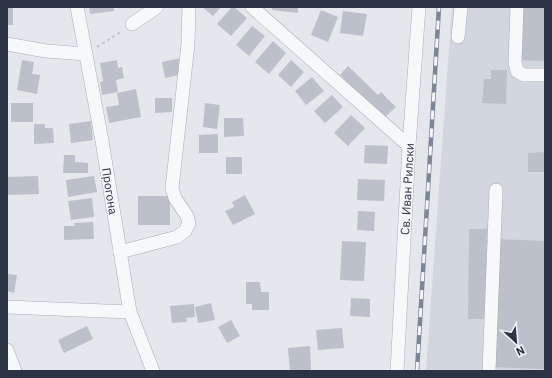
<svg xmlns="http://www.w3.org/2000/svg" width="552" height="378" font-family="'IBM Plex Sans',sans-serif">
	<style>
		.built { fill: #d2d6de }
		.building { fill: #bbc0ca }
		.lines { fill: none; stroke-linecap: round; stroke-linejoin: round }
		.minor-casing { stroke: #a9aeb7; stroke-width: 14 }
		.path { stroke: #c2c5cb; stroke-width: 2; stroke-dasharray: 3 3; stroke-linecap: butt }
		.minor { stroke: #f7f8fa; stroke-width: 13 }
		.rail-casing { stroke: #7d8696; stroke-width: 4.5 }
		.rail { stroke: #f4f6f9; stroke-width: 3; stroke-dasharray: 9; stroke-linecap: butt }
		.labels { text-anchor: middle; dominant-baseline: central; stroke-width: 3; stroke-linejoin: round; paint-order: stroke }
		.street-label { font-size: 12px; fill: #2b3445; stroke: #f4f6f9 }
	</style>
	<rect width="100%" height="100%" fill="#e4e7ec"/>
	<!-- built -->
	<polygon class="built" points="452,7 545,7 545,371 426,371"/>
	<!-- building -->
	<g class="building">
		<rect x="7" y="7" width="6" height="18"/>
		<polygon points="89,7 114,7 114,11 90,14"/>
		<polygon points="202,7 221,7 213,16"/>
		<polygon points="232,7 234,7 247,18 231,36 217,24"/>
		<polygon points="272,7 298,7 298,13 272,10"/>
		<polygon points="521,7 545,7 545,61 518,60"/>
		<polygon points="321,10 338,17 328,42 311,35"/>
		<polygon points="343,11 367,14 363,36 340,33"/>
		<polygon points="252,26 265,36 249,56 236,45"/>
		<polygon points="273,41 286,53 269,74 255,62"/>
		<polygon points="181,58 184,74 165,78 162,62"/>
		<polygon points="22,60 34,62 32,74 40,75 37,94 17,90"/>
		<polygon points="117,60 118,68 122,67 124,78 116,80 118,92 102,95 100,82 103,81 100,63"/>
		<polygon points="291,60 304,72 291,87 278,75"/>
		<polygon points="348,66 378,95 381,92 396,107 384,118 340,75"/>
		<polygon points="491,70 507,70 506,104 482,103 484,79 491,79"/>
		<polygon points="312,77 324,91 306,105 295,91"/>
		<polygon points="136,89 141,117 109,123 106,107 119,105 117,93"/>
		<polygon points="332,95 343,107 325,123 314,111"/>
		<polygon points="155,98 172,98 172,112 155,113"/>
		<rect x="11" y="103" width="22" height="19"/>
		<polygon points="205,103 220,105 217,129 203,127"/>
		<polygon points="351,115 365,128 348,146 334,133"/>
		<polygon points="224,118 243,118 244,136 224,137"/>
		<polygon points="91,121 93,140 71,143 69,124"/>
		<polygon points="34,124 45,124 45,128 53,128 54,143 34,144"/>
		<polygon points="218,134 218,153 199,153 199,135"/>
		<polygon points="365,145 388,146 387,164 364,163"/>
		<polygon points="545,152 545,172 528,172 528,153"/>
		<polygon points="64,155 75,155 75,162 88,163 88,173 63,173"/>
		<rect x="226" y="157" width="16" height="17"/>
		<polygon points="38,176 39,194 7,195 7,177"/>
		<polygon points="94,176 97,192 68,197 66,180"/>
		<polygon points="358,179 385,180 384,201 357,200"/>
		<polygon points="245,195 255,214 233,225 225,211 234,207 232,202"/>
		<rect x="138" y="196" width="32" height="29"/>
		<polygon points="92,198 94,217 71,220 68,201"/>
		<polygon points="358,211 375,212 374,231 357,230"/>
		<polygon points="93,222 94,239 64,240 64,226 75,226 74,223"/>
		<polygon points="469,229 487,229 486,319 468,319"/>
		<polygon points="495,239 545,241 545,369 490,367"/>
		<polygon points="342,241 366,242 364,281 340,280"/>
		<polygon points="7,274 17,275 14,293 7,291"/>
		<polygon points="246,282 260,282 261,292 269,292 269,310 252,310 252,304 246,304"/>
		<polygon points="351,298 370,299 370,317 350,316"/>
		<polygon points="211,303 215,320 198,323 195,307"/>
		<polygon points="194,304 195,317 186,318 187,322 172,323 170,306"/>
		<polygon points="231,320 240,336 227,343 218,327"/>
		<polygon points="87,326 93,339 64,353 58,340"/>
		<polygon points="342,328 344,348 318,350 316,330"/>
		<polygon points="310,346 311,370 290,371 288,348"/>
	</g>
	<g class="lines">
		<defs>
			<g id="minor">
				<polyline points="77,7 102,141 130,312 153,371"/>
				<polyline points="252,7 409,146"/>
				<polyline points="517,7 515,62 517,71 524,75 545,75"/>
				<polyline points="132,24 157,7"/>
				<polyline points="458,37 461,7"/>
				<polyline points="7,44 46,51 86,54"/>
				<polyline points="120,252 177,237 185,231 189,223 187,216 175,198 172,188 188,44 189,7"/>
				<polyline points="7,307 130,312"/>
				<polyline points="7,350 15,371"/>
				<polyline points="397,371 409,146 419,7"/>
				<polyline points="489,371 496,190"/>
			</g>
		</defs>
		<!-- minor casing -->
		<use href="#minor" class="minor-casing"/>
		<!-- path -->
		<polyline class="path" points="97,47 122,31"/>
		<!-- minor -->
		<use href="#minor" class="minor"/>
		<defs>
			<polyline id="rail" points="417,371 439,7"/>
		</defs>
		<!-- rail casing -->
		<use href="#rail" class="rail-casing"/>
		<!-- rail -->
		<use href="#rail" class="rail"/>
	</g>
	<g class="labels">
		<!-- street labels -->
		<g class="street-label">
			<text transform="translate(407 189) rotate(-87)">Св. Иван Рилски</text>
			<text transform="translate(110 191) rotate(81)">Прогона</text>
		</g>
	</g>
	<!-- border -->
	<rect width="552" height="378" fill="none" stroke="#2b3445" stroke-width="16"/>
	<!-- north arrow -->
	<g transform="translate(516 342) rotate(154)" stroke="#f4f6f9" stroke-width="3" paint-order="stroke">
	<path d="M0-3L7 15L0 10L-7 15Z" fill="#2b3445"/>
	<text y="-6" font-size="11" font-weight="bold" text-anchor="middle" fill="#2b3445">N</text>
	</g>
</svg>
